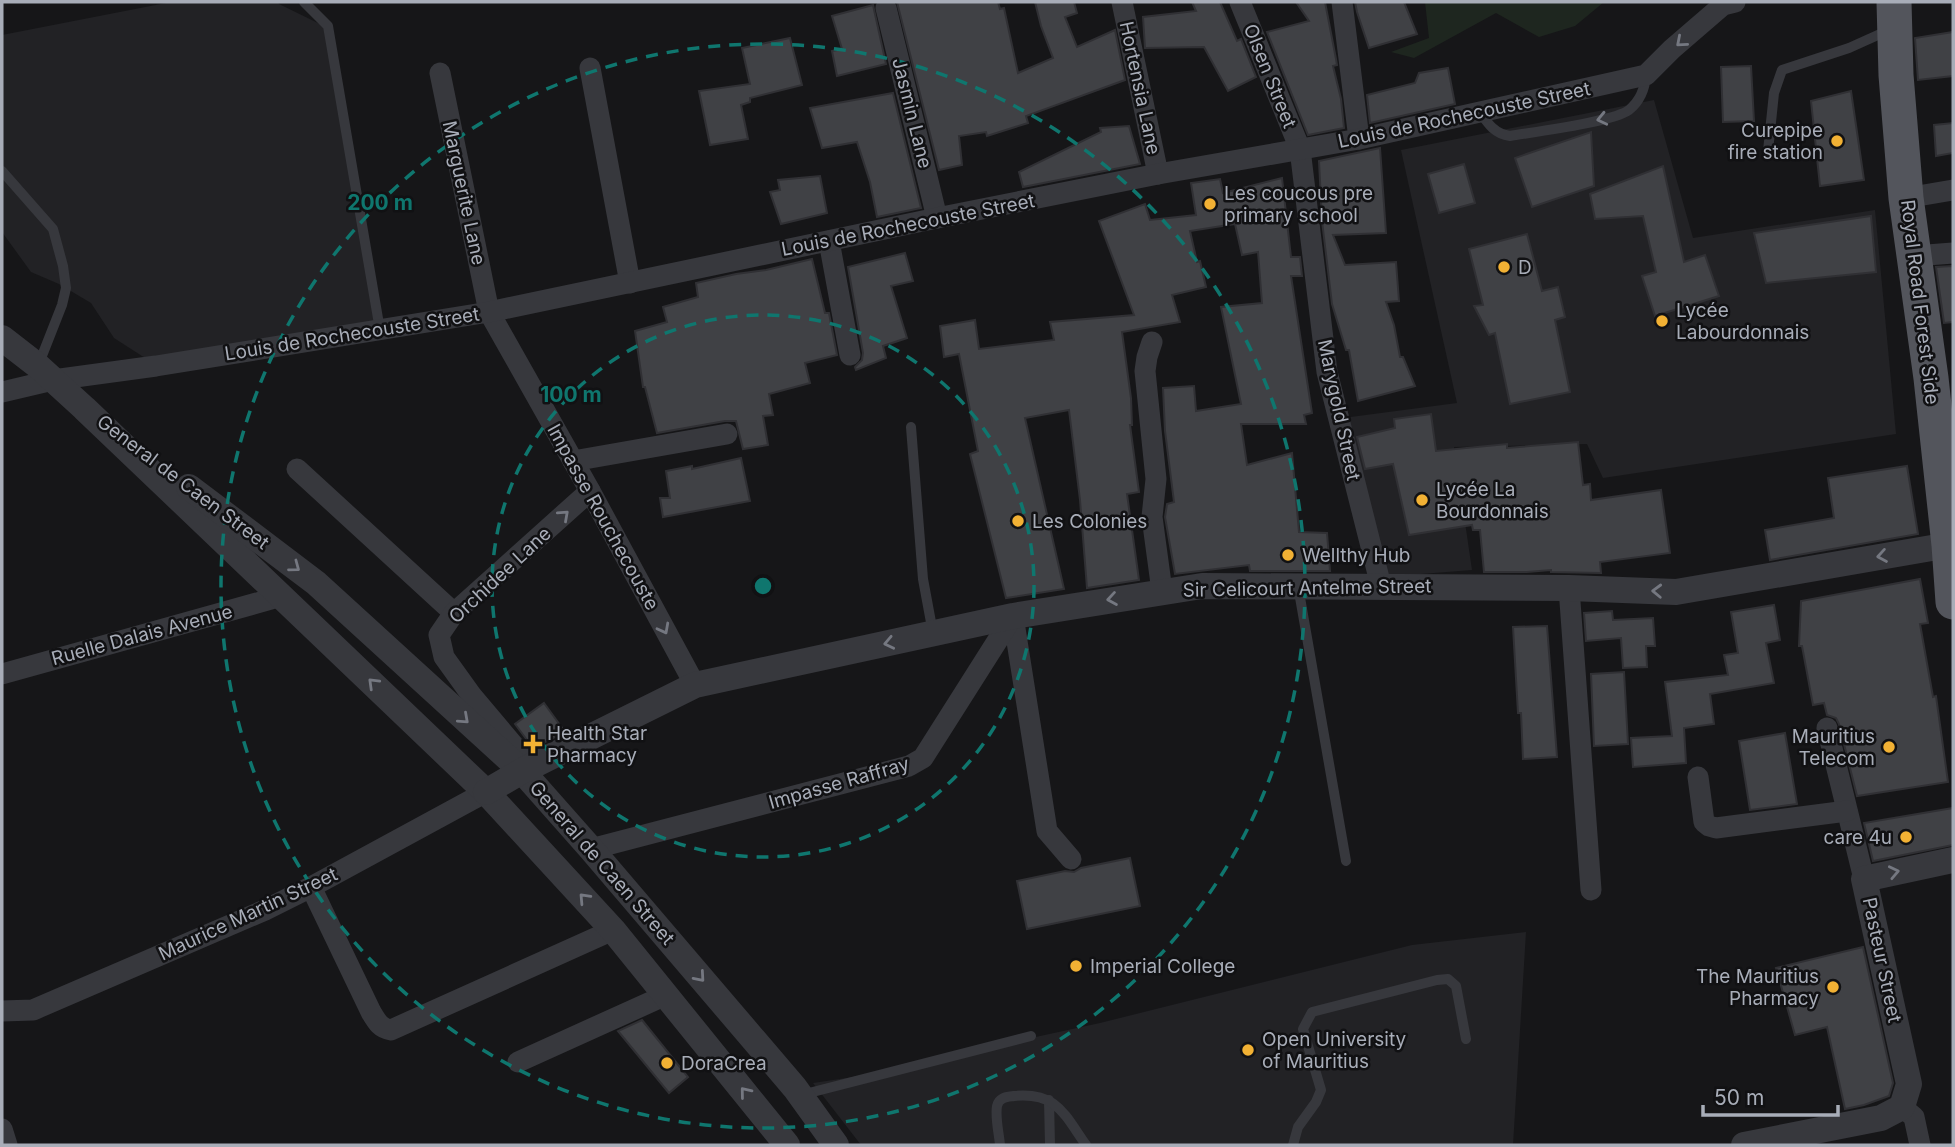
<svg xmlns="http://www.w3.org/2000/svg" width="1955" height="1147" font-family="Inter,sans-serif">
	<style>
		.built { fill: #222225 }
		.green { fill: #1e261f }
		.building { fill: #404145; stroke: #303034; stroke-width: 2 }
		.lines { fill: none; stroke-linecap: round; stroke-linejoin: round }
		.service { stroke: #37383d; stroke-width: 10 }
		.minor { stroke: #37383d; stroke-width: 21 }
		.tertiary { stroke: #37383d; stroke-width: 26 }
		.primary { stroke: #53555c; stroke-width: 35 }
		.oneway { stroke: #757881 }
		.ring { fill: none; stroke: #0f766e; stroke-width: 3.5; stroke-dasharray: 12 9 }
		.poi-dot { fill: #f2b134; stroke: #111113; stroke-width: 2.5 }
		.labels { text-anchor: middle; dominant-baseline: central; stroke-width: 5; stroke-linejoin: round; paint-order: stroke }
		.street-label { font-size: 19px; fill: #a8adb8; stroke: #111113 }
		.poi-label { font-size: 19px; fill: #a8adb8; stroke: #111113; text-anchor: start }
		.centre { fill: #0f766e; stroke: #111113; stroke-width: 3.5 }
		.ring-label { font-size: 21px; text-anchor: middle; font-weight: bold; fill: #0f766e; stroke: #111113; stroke-width: 5; stroke-linejoin: round; paint-order: stroke }
	</style>
	<rect width="100%" height="100%" fill="#161618"/>
	<!-- built -->
	<g class="built">
		<polygon points="171,2 278,2 279,4 326,27 377,330 156,365 114,338 91,303 59,284 31,272 2,232 2,35"/>
		<polygon points="1654,100 1693,238 1875,210 1896,434 1603,478 1587,444 1454,447 1472,570 1383,577 1343,418 1457,403 1401,150"/>
		<polygon points="1526,932 1513,1145 861,1145 813,1083 853,1077 1100,1023 1412,945"/>
	</g>
	<!-- green -->
	<polygon class="green" points="1425,2 1604,2 1575,26 1539,37 1496,13 1414,58 1391,52 1429,38"/>
	<!-- building -->
	<g class="building">
		<polygon points="897,2 998,2 1000,9 1004,8 1018,73 1053,58 1041,26 1035,2 1074,2 1077,13 1065,17 1077,47 1115,30 1125,80 1026,116 1028,123 987,136 986,132 959,136 962,165 939,170"/>
		<polygon points="1192,2 1220,2 1237,41 1241,39 1256,77 1228,91 1204,47 1145,48 1143,17 1196,11"/>
		<polygon points="1296,2 1325,2 1336,59 1337,65 1333,66 1341,99 1344,128 1308,135 1267,32 1309,21"/>
		<polygon points="1355,2 1404,2 1417,34 1369,48 1357,12"/>
		<polygon points="873,5 886,64 837,76 832,51 842,49 832,16"/>
		<polygon points="1953,32 1953,76 1918,80 1915,38"/>
		<polygon points="790,38 802,85 750,98 750,102 741,105 748,139 710,145 699,91 750,84 742,48"/>
		<polygon points="1751,66 1754,121 1723,122 1721,67"/>
		<polygon points="1448,68 1455,104 1370,123 1367,95 1415,83 1419,73"/>
		<polygon points="1851,91 1864,180 1820,186 1811,101"/>
		<polygon points="893,93 921,208 877,217 870,182 857,142 822,148 810,108"/>
		<polygon points="1953,123 1953,153 1936,156 1934,125"/>
		<polygon points="1129,126 1140,164 1023,187 1019,172 1101,132 1100,128"/>
		<polygon points="1591,132 1594,186 1532,207 1515,158"/>
		<polygon points="1380,148 1386,233 1333,235 1345,265 1396,262 1399,301 1386,302 1394,325 1400,357 1403,357 1415,386 1358,401 1349,350 1346,350 1332,304 1322,221 1319,161"/>
		<polygon points="1464,164 1475,203 1439,213 1428,174"/>
		<polygon points="1663,166 1684,262 1705,255 1719,296 1655,316 1642,276 1656,272 1643,216 1595,219 1590,194"/>
		<polygon points="820,176 827,213 781,224 770,192 780,190 778,180"/>
		<polygon points="1282,178 1291,257 1300,257 1302,276 1291,276 1312,413 1304,415 1306,424 1241,424 1247,465 1292,453 1299,532 1327,533 1330,571 1250,571 1249,565 1175,574 1165,517 1167,504 1174,502 1165,431 1163,388 1194,386 1196,411 1241,404 1221,307 1262,303 1258,252 1242,255 1235,224 1190,231 1197,262 1200,261 1206,287 1172,295 1180,322 1122,332 1131,398 1132,425 1130,425 1139,492 1127,494 1139,580 1087,588 1080,500 1069,410 1025,418 1064,589 1006,598 970,454 978,451 959,354 944,357 940,326 975,320 979,349 1054,340 1050,322 1134,315 1099,221 1145,204 1150,220 1196,215 1191,183 1220,179 1223,193"/>
		<polygon points="1871,216 1876,272 1766,283 1754,233"/>
		<polygon points="1527,234 1542,291 1558,287 1565,317 1555,320 1570,392 1510,404 1495,333 1489,335 1474,306 1483,305 1469,249"/>
		<polygon points="905,253 913,281 891,286 907,338 883,346 886,358 856,370 855,367 862,360 863,353 848,267"/>
		<polygon points="812,259 825,313 829,313 837,355 805,363 810,383 769,394 773,415 763,416 768,445 743,449 736,421 725,421 657,433 645,387 643,387 635,331 667,322 663,307 698,297 696,283 736,274 766,270"/>
		<polygon points="1953,266 1953,322 1944,323 1936,267"/>
		<polygon points="1431,414 1436,451 1507,444 1507,448 1578,442 1583,485 1590,484 1591,500 1661,490 1670,553 1600,562 1601,573 1551,572 1551,570 1527,572 1484,572 1480,530 1473,530 1472,525 1409,535 1393,464 1365,469 1357,437 1395,428 1394,419"/>
		<polygon points="741,458 750,501 663,517 660,498 670,498 666,471 692,466 692,469"/>
		<polygon points="1907,466 1918,534 1770,560 1765,530 1834,518 1828,478"/>
		<polygon points="1920,579 1928,623 1920,624 1933,697 1936,696 1948,782 1857,796 1839,724 1836,718 1827,715 1824,703 1813,705 1802,646 1799,646 1801,601"/>
		<polygon points="1774,605 1780,640 1766,643 1774,683 1710,694 1714,724 1684,728 1686,763 1633,767 1631,738 1672,736 1665,682 1728,675 1724,655 1738,653 1731,612"/>
		<polygon points="1612,611 1613,620 1653,618 1655,646 1646,646 1647,667 1623,668 1621,638 1586,641 1584,613"/>
		<polygon points="1547,626 1557,757 1523,759 1521,713 1518,713 1513,627"/>
		<polygon points="1624,672 1628,744 1594,746 1591,674"/>
		<polygon points="544,703 565,732 533,748 515,724"/>
		<polygon points="1785,733 1797,804 1750,810 1739,741"/>
		<polygon points="1953,808 1953,845 1873,861 1864,823"/>
		<polygon points="1130,858 1140,906 1027,929 1017,881 1065,871 1074,872 1081,868"/>
		<polygon points="1863,947 1893,1083 1889,1096 1864,1105 1845,1109 1827,1027 1795,1035 1776,968"/>
		<polygon points="642,1020 688,1077 669,1093 618,1031"/>
	</g>
	<g class="lines">
		<!-- service -->
		<g class="service">
			<polyline points="304,2 328,26 380,330"/>
			<path d="M 1480,112 C 1488,124 1495,134 1510,136 C 1534,132 1613,122 1629,110 C 1640,101 1645,88 1646,75"/>
			<polyline points="1768,151 1774,93 1782,70 1849,48 1889,30"/>
			<polyline points="2,171 53,229 63,266 66,288 62,305 38,366"/>
			<polyline points="911,427 923,579 933,633"/>
			<polyline points="1298,586 1346,861"/>
			<polyline points="801,1095 1031,1036"/>
			<polyline points="1049,1100 1050,1145"/>
			<path d="M 1000,1145 C 999,1133 995,1118 997,1106 C 999,1097 1007,1097 1014,1096 C 1057,1092 1064,1114 1086,1145"/>
			<polyline points="1293,1145 1298,1127 1316,1102 1321,1090 1303,1029 1312,1012 1437,980 1448,979 1456,986 1466,1039"/>
		</g>
		<!-- minor -->
		<g class="minor">
			<polyline points="1122,2 1158,174"/>
			<polyline points="1240,2 1300,149 1327,372 1381,586"/>
			<polyline points="1342,2 1359,139"/>
			<polyline points="886,8 937,218"/>
			<polyline points="590,68 630,283"/>
			<polyline points="440,73 489,312 590,491 695,685"/>
			<polyline points="1906,198 1953,190"/>
			<polyline points="829,241 850,355"/>
			<polyline points="1914,256 1953,253"/>
			<polyline points="1152,342 1147,357 1145,371 1156,479 1152,517 1162,591"/>
			<polyline points="2,392 53,380 156,366 489,312 937,218 1158,174 1359,139 1646,75 1672,49 1723,5 1735,2"/>
			<polyline points="573,461 727,434"/>
			<polyline points="297,469 454,613"/>
			<polyline points="1569,588 1591,890"/>
			<polyline points="1013,616 1047,831 1071,859"/>
			<polyline points="2,674 282,596"/>
			<polyline points="1827,728 1864,879"/>
			<polyline points="531,766 472,696 444,657 439,635 454,613 590,491"/>
			<polyline points="1698,777 1704,822 1709,826 1716,828 1847,811"/>
			<polyline points="591,849 909,766 923,758 1013,616"/>
			<path d="M 311,887 L 371,1012 C 377,1022 380,1028 391,1030 L 613,930"/>
			<polyline points="2,1011 33,1010 265,910 311,887 486,792"/>
			<polyline points="518,1062 666,995"/>
			<polyline points="1902,1107 1914,1117 1920,1145"/>
			<polyline points="2,1129 7,1145"/>
		</g>
		<!-- tertiary -->
		<g class="tertiary">
			<polyline points="2,338 38,366 84,408 486,792 613,930 787,1145"/>
			<polyline points="189,487 316,583 522,771 591,849 795,1088 836,1145"/>
			<polyline points="486,792 522,771 695,685 1013,616 1202,586 1569,588 1676,592 1949,545"/>
			<polyline points="1744,1145 1881,1118 1902,1107 1909,1084 1864,879 1953,860"/>
		</g>
		<!-- primary -->
		<polyline class="primary" points="1894,2 1896,75 1906,198 1931,378 1949,545 1953,602"/>
	</g>
	<!-- one-way arrows -->
	<defs><path id="oneway-chevron" d="M-2-3.5L2.5 0L-2 3.5" fill="none" stroke-width="1.6" stroke-linecap="round" stroke-linejoin="round" transform="scale(1.75)"/></defs>
	<g class="oneway">
		<use href="#oneway-chevron" transform="translate(1681 42) rotate(139)"/>
		<use href="#oneway-chevron" transform="translate(1602 119) rotate(167)"/>
		<use href="#oneway-chevron" transform="translate(564 515) rotate(-42)"/>
		<use href="#oneway-chevron" transform="translate(1882 556) rotate(170)"/>
		<use href="#oneway-chevron" transform="translate(295 567) rotate(37)"/>
		<use href="#oneway-chevron" transform="translate(1657 591) rotate(-178)"/>
		<use href="#oneway-chevron" transform="translate(1112 599) rotate(171)"/>
		<use href="#oneway-chevron" transform="translate(664 629) rotate(62)"/>
		<use href="#oneway-chevron" transform="translate(889 643) rotate(168)"/>
		<use href="#oneway-chevron" transform="translate(373 683) rotate(-136)"/>
		<use href="#oneway-chevron" transform="translate(464 719) rotate(42)"/>
		<use href="#oneway-chevron" transform="translate(1894 872) rotate(-12)"/>
		<use href="#oneway-chevron" transform="translate(584 898) rotate(-133)"/>
		<use href="#oneway-chevron" transform="translate(700 977) rotate(49)"/>
		<use href="#oneway-chevron" transform="translate(745 1092) rotate(-129)"/>
	</g>
	<!-- distance rings -->
	<g class="ring">
		<circle cx="763" cy="586" r="271"/>
		<circle cx="763" cy="586" r="542"/>
	</g>
	<!-- markers -->
	<g class="poi-dot">
		<circle cx="1837" cy="141" r="7"/>
		<circle cx="1210" cy="204" r="7"/>
		<circle cx="1504" cy="267" r="7"/>
		<circle cx="1662" cy="321" r="7"/>
		<circle cx="1422" cy="500" r="7"/>
		<circle cx="1018" cy="521" r="7"/>
		<circle cx="1288" cy="555" r="7"/>
		<path d="M529.5 733.5h7v7h7v7h-7v7h-7v-7h-7v-7h7z"/>
		<circle cx="1889" cy="747" r="7"/>
		<circle cx="1906" cy="837" r="7"/>
		<circle cx="1076" cy="966" r="7"/>
		<circle cx="1833" cy="987" r="7"/>
		<circle cx="1248" cy="1050" r="7"/>
		<circle cx="667" cy="1063" r="7"/>
	</g>
	<g class="labels">
		<!-- street labels -->
		<g class="street-label">
			<text transform="translate(1270 76) rotate(68)">Olsen Street</text>
			<text transform="translate(1140 88) rotate(78)">Hortensia Lane</text>
			<text transform="translate(912 113) rotate(76)">Jasmin Lane</text>
			<text transform="translate(1464 115) rotate(-12)">Louis de Rochecouste Street</text>
			<text transform="translate(464 193) rotate(78)">Marguerite Lane</text>
			<text transform="translate(908 225) rotate(-11)">Louis de Rochecouste Street</text>
			<text transform="translate(1920 302) rotate(83)">Royal Road Forest Side</text>
			<text transform="translate(352 334) rotate(-9)">Louis de Rochecouste Street</text>
			<text transform="translate(1339 410) rotate(78)">Marygold Street</text>
			<text transform="translate(183 482) rotate(37)">General de Caen Street</text>
			<text transform="translate(603 517) rotate(61)">Impasse Rouchecouste</text>
			<text transform="translate(500 575) rotate(-43)">Orchidee Lane</text>
			<text transform="translate(1307 588) rotate(-1)">Sir Celicourt Antelme Street</text>
			<text transform="translate(142 635) rotate(-15)">Ruelle Dalais Avenue</text>
			<text transform="translate(839 783) rotate(-16)">Impasse Raffray</text>
			<text transform="translate(602 863) rotate(49)">General de Caen Street</text>
			<text transform="translate(248 914) rotate(-25)">Maurice Martin Street</text>
			<text transform="translate(1882 960) rotate(78)">Pasteur Street</text>
		</g>
		<!-- poi labels -->
		<g class="poi-label">
			<text x="1823" y="130" text-anchor="end">Curepipe<tspan x="1823" dy="22">fire station</tspan></text>
			<text x="1224" y="193">Les coucous pre<tspan x="1224" dy="22">primary school</tspan></text>
			<text x="1518" y="267">D</text>
			<text x="1676" y="310">Lycée<tspan x="1676" dy="22">Labourdonnais</tspan></text>
			<text x="1436" y="489">Lycée La<tspan x="1436" dy="22">Bourdonnais</tspan></text>
			<text x="1032" y="521">Les Colonies</text>
			<text x="1302" y="555">Wellthy Hub</text>
			<text x="547" y="733">Health Star<tspan x="547" dy="22">Pharmacy</tspan></text>
			<text x="1875" y="736" text-anchor="end">Mauritius<tspan x="1875" dy="22">Telecom</tspan></text>
			<text x="1892" y="837" text-anchor="end">care 4u</text>
			<text x="1090" y="966">Imperial College</text>
			<text x="1819" y="976" text-anchor="end">The Mauritius<tspan x="1819" dy="22">Pharmacy</tspan></text>
			<text x="1262" y="1039">Open University<tspan x="1262" dy="22">of Mauritius</tspan></text>
			<text x="681" y="1063">DoraCrea</text>
		</g>
	</g>
	<circle cx="763" cy="586" r="10" class="centre"/>
	<g class="ring-label">
		<text x="380" y="210">200 m</text>
		<text x="571" y="402">100 m</text>
	</g>
	<!-- border -->
	<rect width="1955" height="1147" fill="none" stroke="#a8adb8" stroke-width="7"/>
	<!-- scale -->
	<path d="M1703 1105v10h135v-10" fill="none" stroke="#a8adb8" stroke-width="3.5"/>
	<text x="1714" y="1105" font-size="21" fill="#a8adb8" stroke="#111113" stroke-width="5" paint-order="stroke">50 m</text>
</svg>
